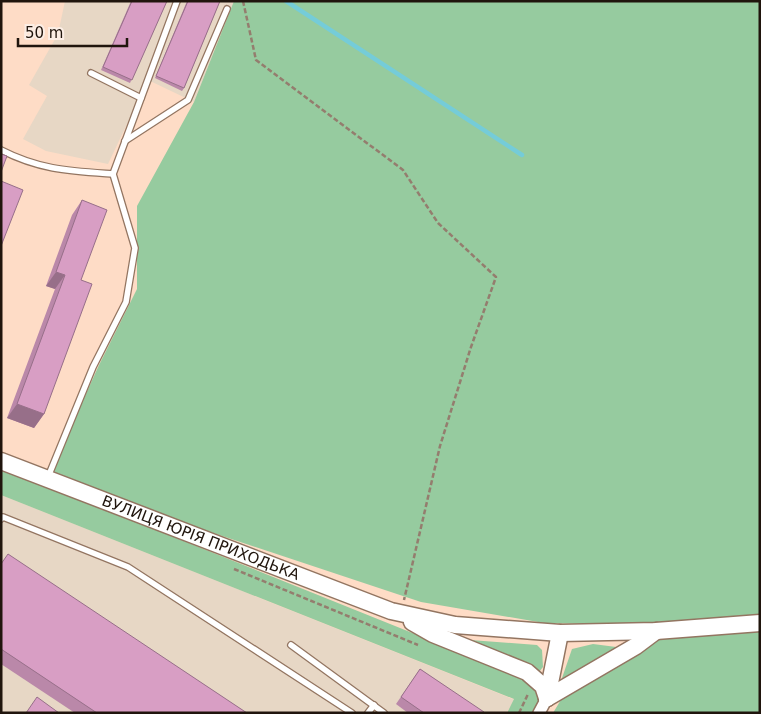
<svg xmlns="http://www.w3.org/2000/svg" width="761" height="714" font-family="'DejaVu Sans',sans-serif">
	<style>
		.industrial { fill: #e7d7c5 }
		.green { fill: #96cb9f }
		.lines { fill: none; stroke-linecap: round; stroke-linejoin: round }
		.stream { stroke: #75ccd8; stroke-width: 4.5 }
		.lane-casing { stroke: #937561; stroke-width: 8 }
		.street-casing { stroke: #937561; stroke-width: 14 }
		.secondary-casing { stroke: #937561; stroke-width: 19 }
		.path { stroke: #947d6e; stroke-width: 2.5; stroke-dasharray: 5 2.5; stroke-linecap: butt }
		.lane { stroke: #fff; stroke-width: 5.5 }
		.street { stroke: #fff; stroke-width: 11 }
		.secondary { stroke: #fff; stroke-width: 16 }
		.wall { fill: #ba88a9 }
		.shaded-wall { fill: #976f89 }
		.building { fill: #d89ec4; stroke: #976f89 }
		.labels { text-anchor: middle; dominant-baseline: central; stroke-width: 4.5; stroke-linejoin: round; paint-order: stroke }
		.street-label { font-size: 15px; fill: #20150d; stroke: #fceee5 }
	</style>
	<rect width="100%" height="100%" fill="#fedcc6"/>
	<!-- industrial -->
	<g class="industrial">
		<polygon points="65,1 234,1 194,102 148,80 108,164 46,151 23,139 47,96 29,85 58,34"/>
		<polygon points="1,495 405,656 515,700 506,713 1,713"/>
	</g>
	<!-- green -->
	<g class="green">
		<polygon points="234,1 760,1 760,713 553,713 562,698 615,666 640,625 544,623 421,602 51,479 65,440 99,365 137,289 137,206 194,102"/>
		<path d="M 1,471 L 18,475 L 104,509 L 517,675 C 530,682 537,690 540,705 L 535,713 L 507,713 L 514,699 L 1,495 Z"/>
		<polygon points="457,639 537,645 542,650 543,667 539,672"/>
		<polygon points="593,644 624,648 565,679 562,678 572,649"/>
	</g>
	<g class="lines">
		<!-- stream -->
		<polyline class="stream" points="286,1 522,155"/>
		<defs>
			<g id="lane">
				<polyline points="91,73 141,98"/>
				<polyline points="125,141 188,100 227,9"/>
				<path d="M 1,150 C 40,170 70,171 113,174"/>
				<polyline points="48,477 93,367 126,302 135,248 113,174 177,1"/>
				<polyline points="1,519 3,517 128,567 352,713"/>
				<polyline points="291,645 384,713"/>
				<polyline points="368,713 374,705"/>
			</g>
			<polyline id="street" points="539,713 547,698"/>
			<g id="secondary">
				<path id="s1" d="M 1,461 L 391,611 L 455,625 L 560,633 L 656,631 L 760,623"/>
				<polyline points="412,622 433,634 527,672 543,686 547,698"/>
				<polyline points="547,698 636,646 656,631"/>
				<polyline points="547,698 560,633"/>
			</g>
		</defs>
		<!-- lane casing -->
		<use href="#lane" class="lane-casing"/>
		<!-- street casing -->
		<use href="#street" class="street-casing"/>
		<!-- secondary casing -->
		<use href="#secondary" class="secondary-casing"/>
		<!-- path -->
		<g class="path">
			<polyline points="243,1 256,60 403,170 438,223 496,277 471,347 440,446 404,600"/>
			<polyline points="234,569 418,645"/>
			<polyline points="519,713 528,694"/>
		</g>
		<!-- lane -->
		<use href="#lane" class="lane"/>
		<!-- street -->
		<use href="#street" class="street"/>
		<!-- secondary -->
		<use href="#secondary" class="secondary"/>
	</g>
	<!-- wall -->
	<g class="wall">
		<polygon points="131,1 167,1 130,83 101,70"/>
		<polygon points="187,1 220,1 184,88 182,91 155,78"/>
		<polygon points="82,200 81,280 44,414 34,428 7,418 55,289 46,286 72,215"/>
		<polygon points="1,563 247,713 75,713 1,664"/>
		<polygon points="420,669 483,713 408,713 396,704"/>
	</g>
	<!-- shaded-wall -->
	<g class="shaded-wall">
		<polygon points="56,272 65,275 55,289 46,286"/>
		<polygon points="17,404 44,414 34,428 7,418"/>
	</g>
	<!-- building -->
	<g class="building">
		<polygon points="132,1 167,1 132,80 103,67"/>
		<polygon points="188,1 220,1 184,88 156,76"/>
		<polygon points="1,154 7,156 1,172"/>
		<polygon points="1,181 23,190 1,246"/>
		<polygon points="82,200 107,210 81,280 92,284 44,414 17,404 65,275 56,272"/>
		<polygon points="8,554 247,713 97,713 1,649 1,564"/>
		<polygon points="420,669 484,712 483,713 424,713 401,697"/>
		<polygon points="37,697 59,713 26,713"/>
	</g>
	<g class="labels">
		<!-- street labels -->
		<g class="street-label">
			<text stroke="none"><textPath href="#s1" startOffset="214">ВУЛИЦЯ ЮРІЯ ПРИХОДЬКА</textPath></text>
		</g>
	</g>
	<!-- border -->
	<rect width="761" height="714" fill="none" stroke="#20150d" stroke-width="5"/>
	<!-- scale -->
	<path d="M18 38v8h109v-8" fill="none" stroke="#20150d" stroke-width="2.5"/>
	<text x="25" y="38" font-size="15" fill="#20150d" stroke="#fceee5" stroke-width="4" paint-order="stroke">50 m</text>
</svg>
